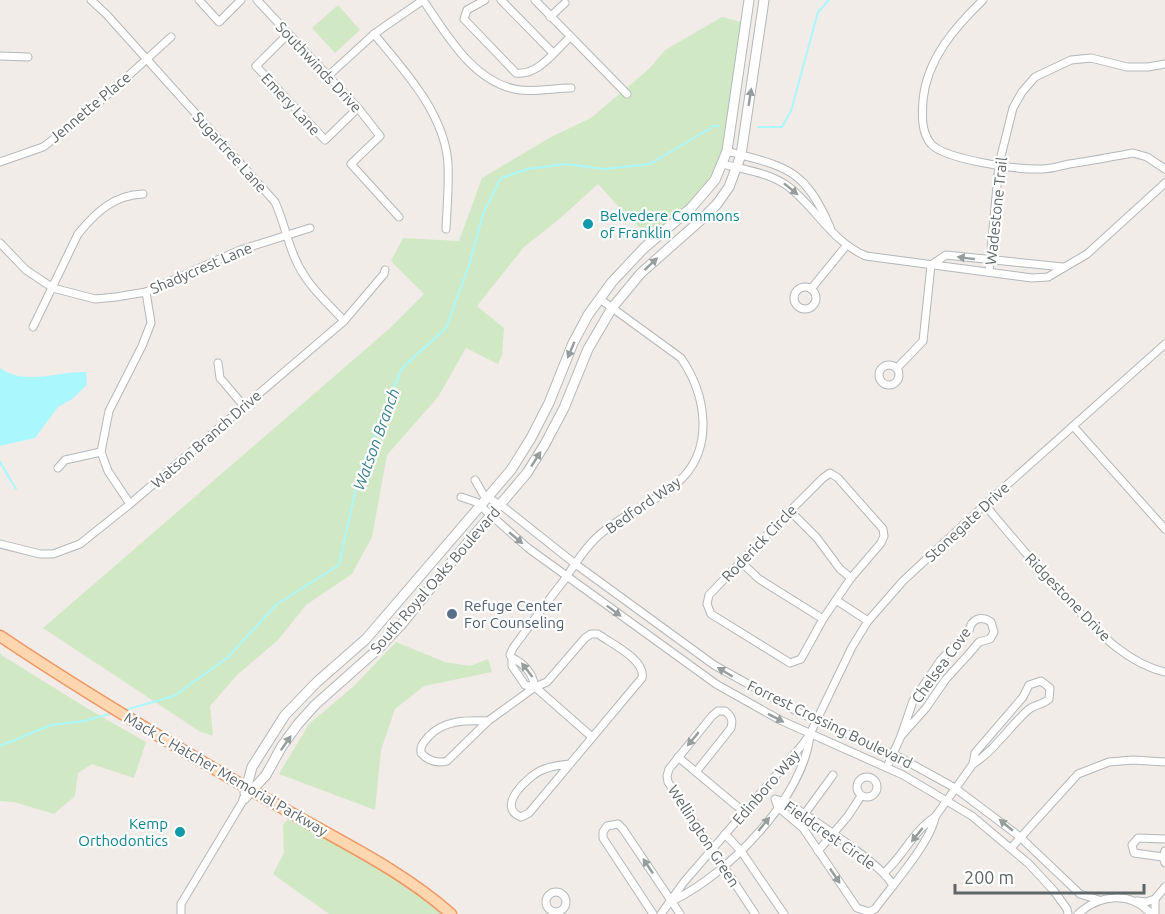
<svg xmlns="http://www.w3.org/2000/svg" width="1165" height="914" font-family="Ubuntu,sans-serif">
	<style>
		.green { fill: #d1e8c5 }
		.water { fill: #abf7fe }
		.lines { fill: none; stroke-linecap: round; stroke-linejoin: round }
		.stream { stroke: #abf7fe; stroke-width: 2 }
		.street-casing { stroke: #b3b8ba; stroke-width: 9 }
		.secondary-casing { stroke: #b2b8ba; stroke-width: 11 }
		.primary-casing { stroke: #f09762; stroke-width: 13 }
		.street { stroke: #fff; stroke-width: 7 }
		.secondary { stroke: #fff; stroke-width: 9 }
		.primary { stroke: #fed6b0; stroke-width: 10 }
		.oneway { fill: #979c9d }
		.culture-dot { fill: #0f9aa8; stroke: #fff; stroke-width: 2 }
		.service-dot { fill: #5c6f8a; stroke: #fff; stroke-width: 2 }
		.labels { text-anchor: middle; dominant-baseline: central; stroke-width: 4.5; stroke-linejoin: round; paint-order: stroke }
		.street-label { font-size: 15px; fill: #5f6668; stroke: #fff }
		.culture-label { font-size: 15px; fill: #0d838f; stroke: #fff; text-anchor: start }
		.service-label { font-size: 15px; fill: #4e5e75; stroke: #fff; text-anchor: start }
		.water-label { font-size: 16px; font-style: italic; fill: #3a808e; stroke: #fff }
	</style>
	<rect width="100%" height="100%" fill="#f1ece8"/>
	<!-- green -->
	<g class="green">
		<polygon points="338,5 360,30 335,53 312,28"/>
		<polygon points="722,17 745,23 727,151 715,180 661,234 649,236 629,218 598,184 557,221 524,247 477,306 504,328 502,355 498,364 466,348 438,397 387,455 372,537 352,574 306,605 278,640 237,675 210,706 213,736 199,731 43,628 389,329 424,294 391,261 403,238 459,241 482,178 551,137 591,118 650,68 665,50"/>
		<polygon points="396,642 445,662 470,666 488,659 492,672 424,686 395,709 381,750 375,810 279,774 309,724 354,686"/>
		<polygon points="0,653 3,656 90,710 146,742 134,778 92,764 78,773 75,796 54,814 14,802 0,801"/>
		<polygon points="293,814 372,858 451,914 329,914 273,874 284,853 283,825"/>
	</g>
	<!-- water -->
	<path class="water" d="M 0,368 C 24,386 59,371 86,372 L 87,385 L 72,399 L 58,407 L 35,438 L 0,446 Z"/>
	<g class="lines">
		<!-- stream -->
		<g class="stream">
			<polyline points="758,127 782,127 791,111 818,12 829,0"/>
			<polyline points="0,462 16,489"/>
			<polyline points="125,710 174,696 227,658 277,604 339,565 359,474 402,368 446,328 469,265 484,211 501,178 528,169 566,164 604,169 650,164 714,126 719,126"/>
			<polyline points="0,746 51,725 84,721 113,713"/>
		</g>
		<defs>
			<g id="street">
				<path d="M 91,0 L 107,15 L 275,202 C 286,226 289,253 304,275 C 314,292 331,306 344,321"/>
				<polyline points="199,0 219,22 241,0"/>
				<polyline points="257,0 358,108 380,136 351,164 399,217"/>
				<path d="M 485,0 L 467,10 L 464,19 L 516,73 C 538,76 555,51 570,37"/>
				<polyline points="501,0 553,53"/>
				<polyline points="535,0 627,94"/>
				<path d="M 983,0 C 955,27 927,59 923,100 C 922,115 921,132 931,144 C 946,160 1019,170 1042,169 C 1051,169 1060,166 1069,164 C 1090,161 1111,157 1133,153 L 1147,157 L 1165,169"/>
				<polyline points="550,17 565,3"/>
				<polyline points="288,34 256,66 325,140 358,108"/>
				<path d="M 374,34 C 404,70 445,114 448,164 C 449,186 447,208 446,229"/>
				<polyline points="0,56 28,57"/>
				<path d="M 328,76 L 374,34 L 423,0 C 447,35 474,84 520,90 C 536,92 555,88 571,88"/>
				<path d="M 727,151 C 785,167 804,167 830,227"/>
				<polyline points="0,162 43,147 83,117 171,37"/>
				<path d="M 723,164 C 745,170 771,173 789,187 C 818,210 831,241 866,256 L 1032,278 L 1048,277 L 1087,254 L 1165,183"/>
				<polyline points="0,243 26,270 53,288 95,299 116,297 146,292 240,250 310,228"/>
				<polyline points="931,265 946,255 1063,267"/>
				<polyline points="989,272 999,164 1013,108 1022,92 1035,77 1071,60 1091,58 1127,67 1148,67 1165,64"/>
				<circle cx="805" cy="298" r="11"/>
				<polyline points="811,289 846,246"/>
				<path d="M 33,327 L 78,234 C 96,212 114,195 143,194"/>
				<polyline points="218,363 220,378 244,406"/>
				<circle cx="889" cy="375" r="10"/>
				<polyline points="897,368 923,341 931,265"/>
				<polyline points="1073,426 1165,529"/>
				<polyline points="58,468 65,460 101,452"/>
				<polygon points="830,473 838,478 883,529 884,536 881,543 851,578 823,619 801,659 790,663 711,614 707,604 709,595 790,511 823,478"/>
				<polyline points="475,480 483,494 506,509 574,563 714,665 800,713 899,757 955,788 1020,837 1080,894 1099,900"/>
				<polyline points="461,497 476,502 528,548 716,684 780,720 903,775 972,816 1029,864 1054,891 1067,909 1068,914"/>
				<polyline points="130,504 108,471 101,452 109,411 142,346 151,323 146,292"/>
				<path d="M 985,505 C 1013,538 1040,571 1070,602 C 1097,630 1125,663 1165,672"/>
				<polyline points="790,511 817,538 840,569 851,578"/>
				<polyline points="0,544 40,554 53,554 80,544 130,504 344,321 384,274 385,270"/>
				<polyline points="740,561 759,579 823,619"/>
				<polyline points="836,600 868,621"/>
				<path d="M 512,658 C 524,663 533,674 535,687"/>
				<path d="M 1041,681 L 1050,688 L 1049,699 C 1043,705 1035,704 1028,710 C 1009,727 995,750 973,764 L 975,753 L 1023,697 L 1029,685 Z"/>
				<path d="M 535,687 L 525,685 L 512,666 L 512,658 L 510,655 L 513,648 C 530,625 547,602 565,579 C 574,565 583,551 595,539 C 636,499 705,494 703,421 C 702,397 694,377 681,358 L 600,299"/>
				<polyline points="535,687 592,737"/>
				<path d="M 488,721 C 467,720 444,720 429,736 C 424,742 420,745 421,753 C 427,760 437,764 447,761 L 488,721 L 535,687 L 547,682 L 585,638 L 591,634 L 598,634 C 612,644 646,660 642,678 L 529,813 L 521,817 C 495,807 528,776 542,770 C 551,766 560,765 570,764"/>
				<polyline points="678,757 745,813"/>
				<path d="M 887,767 L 901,736 L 913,701 L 940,661 L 969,631 C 971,619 981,615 991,622 L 994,632 L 990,639 L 979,642 L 968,655 L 946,679 L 926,708 L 901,736"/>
				<path d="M 696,772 L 731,728 C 733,720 732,717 725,711 L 718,711 L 712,716 L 669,769 L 667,776 L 668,782 L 755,914"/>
				<circle cx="867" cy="787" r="10"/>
				<polyline points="935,817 973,764"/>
				<polyline points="798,823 833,775"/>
				<polyline points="725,834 741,851 784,914"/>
				<polyline points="1011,848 1078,774 1109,762 1133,760 1165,762"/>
				<polyline points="818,851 848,816 861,796"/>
				<polyline points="1165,851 1163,857 1165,863"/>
				<polyline points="1163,857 1134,853 1132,845 1138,838 1165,839"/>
				<path d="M 885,872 C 903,856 914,830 935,817 C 931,842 891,887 875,909 L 869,912 L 857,908 L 803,828 L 778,807 L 775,799 L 788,803 C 810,818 884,865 893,886"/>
				<circle cx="556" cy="902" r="10"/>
				<polyline points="1155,899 1165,887"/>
				<path d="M 674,900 C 729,873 803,798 810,735"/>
				<polyline points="1137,901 1146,902 1155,899 1155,914"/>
				<polyline points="181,914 181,904 244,799"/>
				<polyline points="653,914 603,838 603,832 607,826 618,824 623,829 680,914"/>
				<polyline points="661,914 684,882 803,744 810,734 852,647 868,621 903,581 990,500 1165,344"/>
				<path d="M 1078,914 C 1100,894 1131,891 1151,914"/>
			</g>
			<g id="secondary">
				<polyline points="245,793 252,767 285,715 317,682 366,639 511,470 531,438 549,403 573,343 588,315 612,282 644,248 691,208 715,180 727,151 749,0"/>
				<polyline points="244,799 266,775 282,746 298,724 315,705 378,649 401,625 453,560 527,473 545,444 564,408 588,349 612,308 641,273 702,219 717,204 729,187 741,155 764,0"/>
			</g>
			<path id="primary" d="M 0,636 C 95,700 194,758 293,814 C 347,845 404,872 451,914"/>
		</defs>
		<!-- street casing -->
		<use href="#street" class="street-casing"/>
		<!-- secondary casing -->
		<use href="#secondary" class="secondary-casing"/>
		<!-- primary casing -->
		<use href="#primary" class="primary-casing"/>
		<!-- street -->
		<use href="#street" class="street"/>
		<!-- secondary -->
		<use href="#secondary" class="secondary"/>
		<!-- primary -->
		<use href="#primary" class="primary"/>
	</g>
	<!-- one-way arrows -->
	<defs><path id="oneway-solid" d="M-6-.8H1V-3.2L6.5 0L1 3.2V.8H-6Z" transform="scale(1.5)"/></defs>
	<g class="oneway">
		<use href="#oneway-solid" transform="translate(750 97) rotate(-81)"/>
		<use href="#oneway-solid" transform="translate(791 189) rotate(39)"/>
		<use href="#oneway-solid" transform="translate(966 258) rotate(-173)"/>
		<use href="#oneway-solid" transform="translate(651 264) rotate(-43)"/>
		<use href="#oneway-solid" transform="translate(571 350) rotate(113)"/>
		<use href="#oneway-solid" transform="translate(536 459) rotate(-57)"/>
		<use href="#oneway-solid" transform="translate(516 538) rotate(40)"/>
		<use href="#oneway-solid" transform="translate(614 611) rotate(37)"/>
		<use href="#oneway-solid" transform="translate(527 670) rotate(-128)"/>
		<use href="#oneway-solid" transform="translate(725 672) rotate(-149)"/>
		<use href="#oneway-solid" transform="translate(776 718) rotate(27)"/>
		<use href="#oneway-solid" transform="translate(693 739) rotate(130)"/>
		<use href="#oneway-solid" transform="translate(286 743) rotate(-55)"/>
		<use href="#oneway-solid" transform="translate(764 824) rotate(-51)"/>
		<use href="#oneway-solid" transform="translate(1006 825) rotate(-140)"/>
		<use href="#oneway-solid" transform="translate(917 835) rotate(129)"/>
		<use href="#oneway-solid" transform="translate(648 866) rotate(-124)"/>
		<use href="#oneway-solid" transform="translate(835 876) rotate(56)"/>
	</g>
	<!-- markers -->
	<g class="culture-dot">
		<circle cx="588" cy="224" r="6"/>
		<circle cx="180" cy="832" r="6"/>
	</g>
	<circle class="service-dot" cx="452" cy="614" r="6"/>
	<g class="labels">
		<!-- street labels -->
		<g class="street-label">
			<text transform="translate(319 67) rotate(47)">Southwinds Drive</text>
			<text transform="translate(291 104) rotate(47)">Emery Lane</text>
			<text transform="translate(90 107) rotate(-40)">Jennette Place</text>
			<text transform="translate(230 152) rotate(48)">Sugartree Lane</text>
			<text transform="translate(996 211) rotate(-84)">Wadestone Trail</text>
			<text transform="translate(201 268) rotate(-23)">Shadycrest Lane</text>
			<text transform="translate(206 439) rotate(-41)">Watson Branch Drive</text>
			<text transform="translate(643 505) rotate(-35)">Bedford Way</text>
			<text transform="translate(967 522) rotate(-43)">Stonegate Drive</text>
			<text transform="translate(759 543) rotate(-46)">Roderick Circle</text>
			<text transform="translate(435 580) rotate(-49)">South Royal Oaks Boulevard</text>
			<text transform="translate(1068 597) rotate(46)">Ridgestone Drive</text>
			<text transform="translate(941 665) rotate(-54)">Chelsea Cove</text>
			<text transform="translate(830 724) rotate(26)">Forrest Crossing Boulevard</text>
			<text transform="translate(226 774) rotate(30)">Mack C Hatcher Memorial Parkway</text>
			<text transform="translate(766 787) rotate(-49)">Edinboro Way</text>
			<text transform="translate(830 835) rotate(35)">Fieldcrest Circle</text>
			<text transform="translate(704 836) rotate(57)">Wellington Green</text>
		</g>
		<!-- culture labels -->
		<g class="culture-label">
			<text x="600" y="215">Belvedere Commons<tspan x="600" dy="17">of Franklin</tspan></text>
			<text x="168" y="823" text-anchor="end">Kemp<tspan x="168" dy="17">Orthodontics</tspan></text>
		</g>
		<!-- service labels -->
		<g class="service-label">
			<text x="464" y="605">Refuge Center<tspan x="464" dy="17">For Counseling</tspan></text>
		</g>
		<!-- water labels -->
		<g class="water-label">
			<text transform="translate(376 439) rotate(-70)">Watson Branch</text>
		</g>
	</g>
	<!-- scale -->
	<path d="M955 884v9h189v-9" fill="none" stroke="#5f6668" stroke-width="3"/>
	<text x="964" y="884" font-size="18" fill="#5f6668" stroke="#ffffff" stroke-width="4.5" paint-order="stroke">200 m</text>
</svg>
